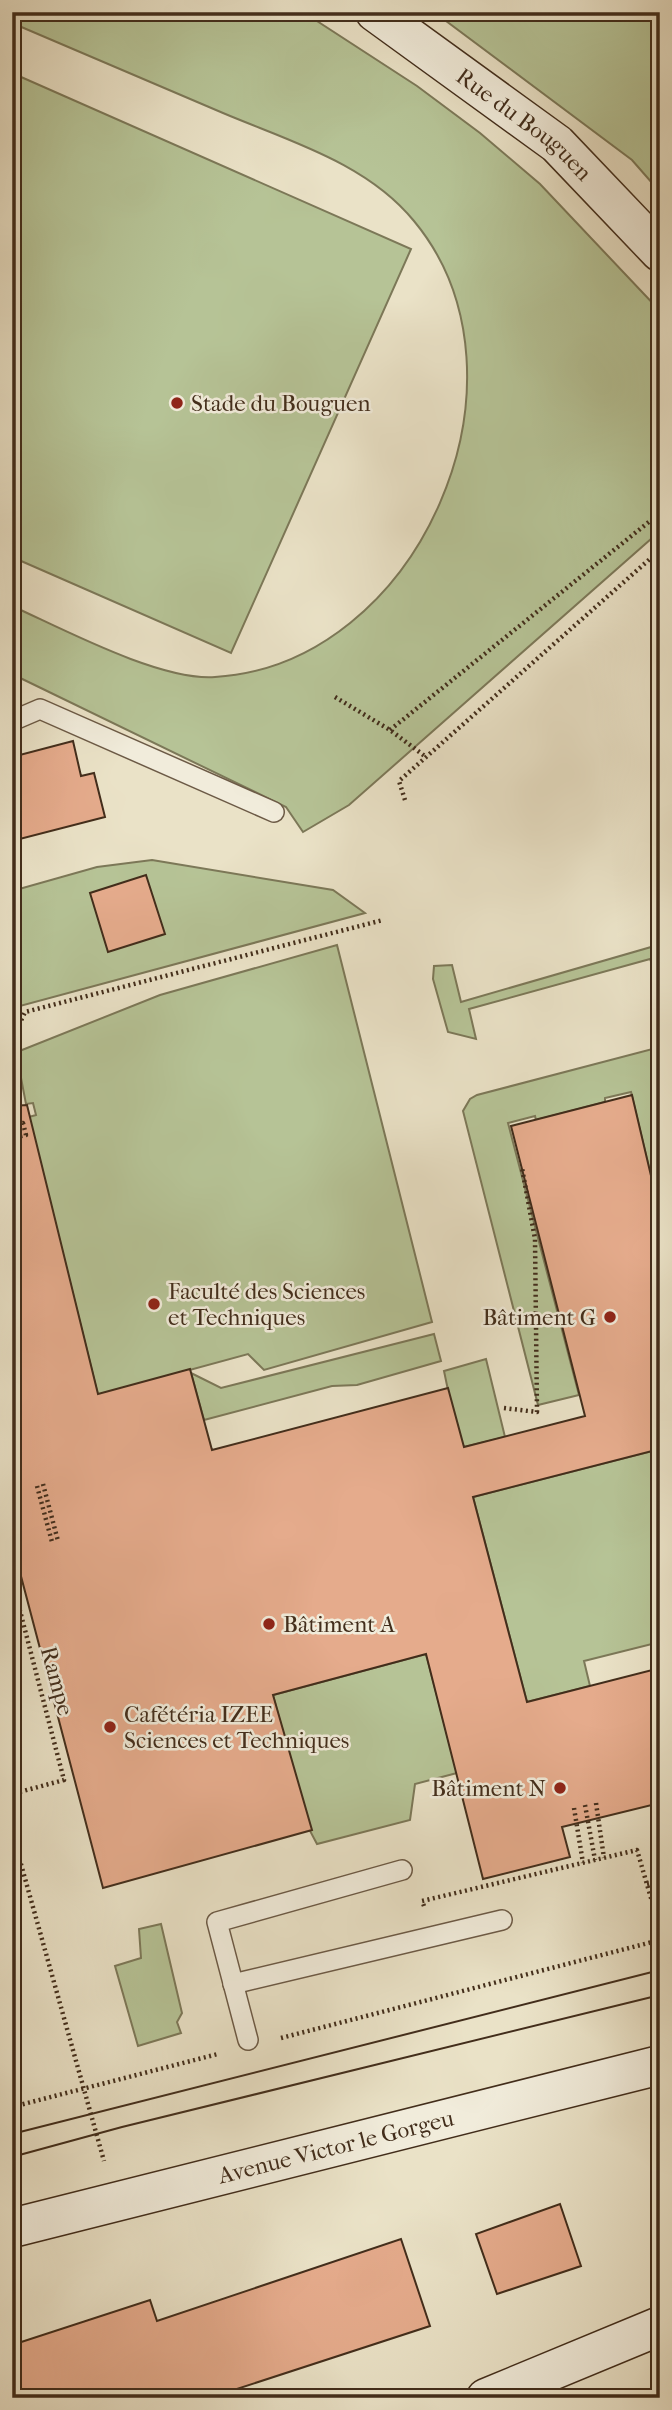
<svg xmlns="http://www.w3.org/2000/svg" width="672" height="2410" font-family="'IM FELL French Canon',serif">
	<style>
		.green { fill: #b6c396; stroke: #7c7858; stroke-width: 2 }
		.building { fill: #e5ab8c; stroke: #422d1b; stroke-width: 2 }
		.lines { fill: none; stroke-linecap: round; stroke-linejoin: round }
		.lane-casing { stroke: #6c5a46; stroke-width: 22 }
		.secondary-casing { stroke: #422d1b; stroke-width: 41 }
		.path { stroke: #422d1b; stroke-width: 4.5; stroke-dasharray: 2 3.5; stroke-linecap: butt }
		.lane { stroke: #f1ecdb; stroke-width: 19 }
		.secondary { stroke: #f1ecdb; stroke-width: 38 }
		.tram { stroke: #422d1b; stroke-width: 2 }
		.poi-dot { fill: #8f2418; stroke: #f1ecdb; stroke-width: 2.5 }
		.labels { text-anchor: middle; dominant-baseline: central; stroke-width: 5; stroke-linejoin: round; paint-order: stroke }
		.street-label { font-size: 23px; fill: #422d1b; stroke: #f1ecdb }
		.poi-label { font-size: 23px; fill: #422d1b; stroke: #f1ecdb; text-anchor: start }
	</style>
	<rect width="100%" height="100%" fill="#eae2c7"/>
	<filter id="stains"><feTurbulence type="fractalNoise" baseFrequency=".00286" numOctaves="4"/><feColorMatrix values="0 0 0 0 .2 0 0 0 0 .09 0 0 0 0 .02 0 0 0 .5 -.17"/></filter>
	<radialGradient id="worn" r=".72"><stop offset=".6" stop-color="#630" stop-opacity="0"/><stop offset="1" stop-color="#630" stop-opacity=".3"/></radialGradient>
	<!-- green -->
	<g class="green">
		<path d="M 12,12 L 303,12 L 417,86 L 480,133 L 540,184 L 660,311 L 660,531 L 349,805 L 303,832 L 286,807 L 12,674 L 12,606 C 63,629 160,681 215,677 C 419,665 544,378 414,221 C 367,163 289,141 223,113 C 152,83 82,53 12,23 Z"/>
		<polygon points="434,12 660,12 660,192 632,160"/>
		<polygon points="12,73 411,249 231,653 12,557"/>
		<polygon points="152,860 333,890 365,913 16,1007 12,1019 12,891 97,867"/>
		<polygon points="660,940 660,985 650,959 469,1009 476,1039 448,1032 433,979 434,966 452,965 461,1002 651,947"/>
		<polygon points="337,945 432,1322 264,1370 248,1354 98,1395 29,1117 36,1115 33,1103 26,1104 21,1078 12,1082 12,1054 160,995"/>
		<polygon points="660,1047 660,1214 631,1092 605,1098 605,1102 536,1120 535,1116 508,1123 579,1395 538,1405 463,1111 470,1099 477,1095"/>
		<polygon points="434,1334 441,1361 357,1385 332,1386 204,1420 191,1373 221,1388"/>
		<polygon points="486,1359 505,1437 460,1448 444,1371"/>
		<polygon points="660,1449 660,1642 584,1661 590,1686 527,1702 473,1497"/>
		<polygon points="426,1654 457,1773 415,1784 410,1820 317,1844 309,1829 273,1695"/>
		<polygon points="161,1924 182,2013 177,2022 181,2033 138,2046 115,1966 141,1958 139,1929"/>
	</g>
	<!-- building -->
	<g class="building">
		<polygon points="73,741 81,776 94,773 105,817 12,841 12,757"/>
		<polygon points="146,875 165,934 108,952 90,893"/>
		<polygon points="632,1095 660,1214 660,1449 473,1497 527,1702 660,1668 660,1803 562,1827 570,1857 483,1879 426,1654 273,1695 312,1830 103,1888 12,1542 12,1106 27,1105 98,1394 190,1369 212,1450 448,1388 464,1447 585,1416 511,1126"/>
		<polygon points="560,2204 581,2266 497,2294 476,2234"/>
		<polygon points="401,2239 430,2326 209,2398 12,2398 12,2345 150,2300 157,2321"/>
	</g>
	<g class="lines">
		<defs>
			<g id="lane">
				<polyline points="12,721 40,709 274,812"/>
				<polyline points="233,1984 502,1920"/>
				<polyline points="248,2040 217,1922 402,1870"/>
			</g>
			<g id="secondary">
				<path id="s1" d="M 375,12 L 557,144 L 660,252"/>
				<path id="s2" d="M 12,2228 L 660,2065"/>
				<polyline points="486,2398 660,2326"/>
			</g>
		</defs>
		<!-- lane casing -->
		<use href="#lane" class="lane-casing"/>
		<!-- secondary casing -->
		<use href="#secondary" class="secondary-casing"/>
		<!-- path -->
		<g class="path">
			<polyline points="335,697 390,730 426,757"/>
			<polyline points="390,730 660,513"/>
			<polyline points="405,800 399,781 660,550"/>
			<polyline points="12,1040 25,1012 383,920"/>
			<polyline points="12,1126 23,1123 26,1135 12,1138"/>
			<polyline points="504,1408 537,1412 535,1239 522,1168"/>
			<polyline points="43,1484 58,1541"/>
			<polyline points="37,1486 52,1542"/>
			<polyline points="12,1556 15,1555"/>
			<polyline points="12,1574 19,1571"/>
			<polyline points="12,1602 19,1607 64,1780 12,1794"/>
			<polyline points="596,1803 604,1858"/>
			<polyline points="585,1805 595,1860"/>
			<polyline points="574,1808 583,1863"/>
			<polyline points="12,1832 104,2161"/>
			<polyline points="647,1884 660,1881"/>
			<polyline points="424,1906 422,1901 637,1850 660,1929"/>
			<polyline points="281,2038 660,1940"/>
			<polyline points="12,2107 218,2054"/>
		</g>
		<!-- lane -->
		<use href="#lane" class="lane"/>
		<!-- secondary -->
		<use href="#secondary" class="secondary"/>
		<!-- tram -->
		<g class="tram">
			<polyline points="12,2134 660,1970"/>
			<polyline points="12,2157 122,2127 660,1995"/>
		</g>
	</g>
	<!-- markers -->
	<g class="poi-dot">
		<circle cx="177" cy="403" r="7"/>
		<circle cx="154" cy="1304" r="7"/>
		<circle cx="610" cy="1317" r="7"/>
		<circle cx="269" cy="1624" r="7"/>
		<circle cx="110" cy="1727" r="7"/>
		<circle cx="560" cy="1788" r="7"/>
	</g>
	<g class="labels">
		<!-- street labels -->
		<g class="street-label">
			<text stroke="none"><textPath href="#s1" startOffset="187">Rue du Bouguen</textPath></text>
			<text transform="translate(57 1681) rotate(75)">Rampe</text>
			<text stroke="none"><textPath href="#s2" startOffset="334">Avenue Victor le Gorgeu</textPath></text>
		</g>
		<!-- poi labels -->
		<g class="poi-label">
			<text x="191" y="403">Stade du Bouguen</text>
			<text x="168" y="1291">Faculté des Sciences<tspan x="168" dy="26">et Techniques</tspan></text>
			<text x="596" y="1317" text-anchor="end">Bâtiment G</text>
			<text x="283" y="1624">Bâtiment A</text>
			<text x="124" y="1714">Cafétéria IZEE<tspan x="124" dy="26">Sciences et Techniques</tspan></text>
			<text x="546" y="1788" text-anchor="end">Bâtiment N</text>
		</g>
	</g>
	<!-- margin -->
	<rect width="672" height="2410" fill="none" stroke="#eae2c7" stroke-width="42"/>
	<rect x="14" y="14" width="644" height="2382" fill="none" stroke="#422d1b" stroke-width="3.5"/>
	<rect x="21" y="21" width="630" height="2368" fill="none" stroke="#422d1b" stroke-width="2"/>
	<rect width="100%" height="100%" filter="url(#stains)"/>
	<rect width="100%" height="100%" fill="url(#worn)"/>
</svg>
